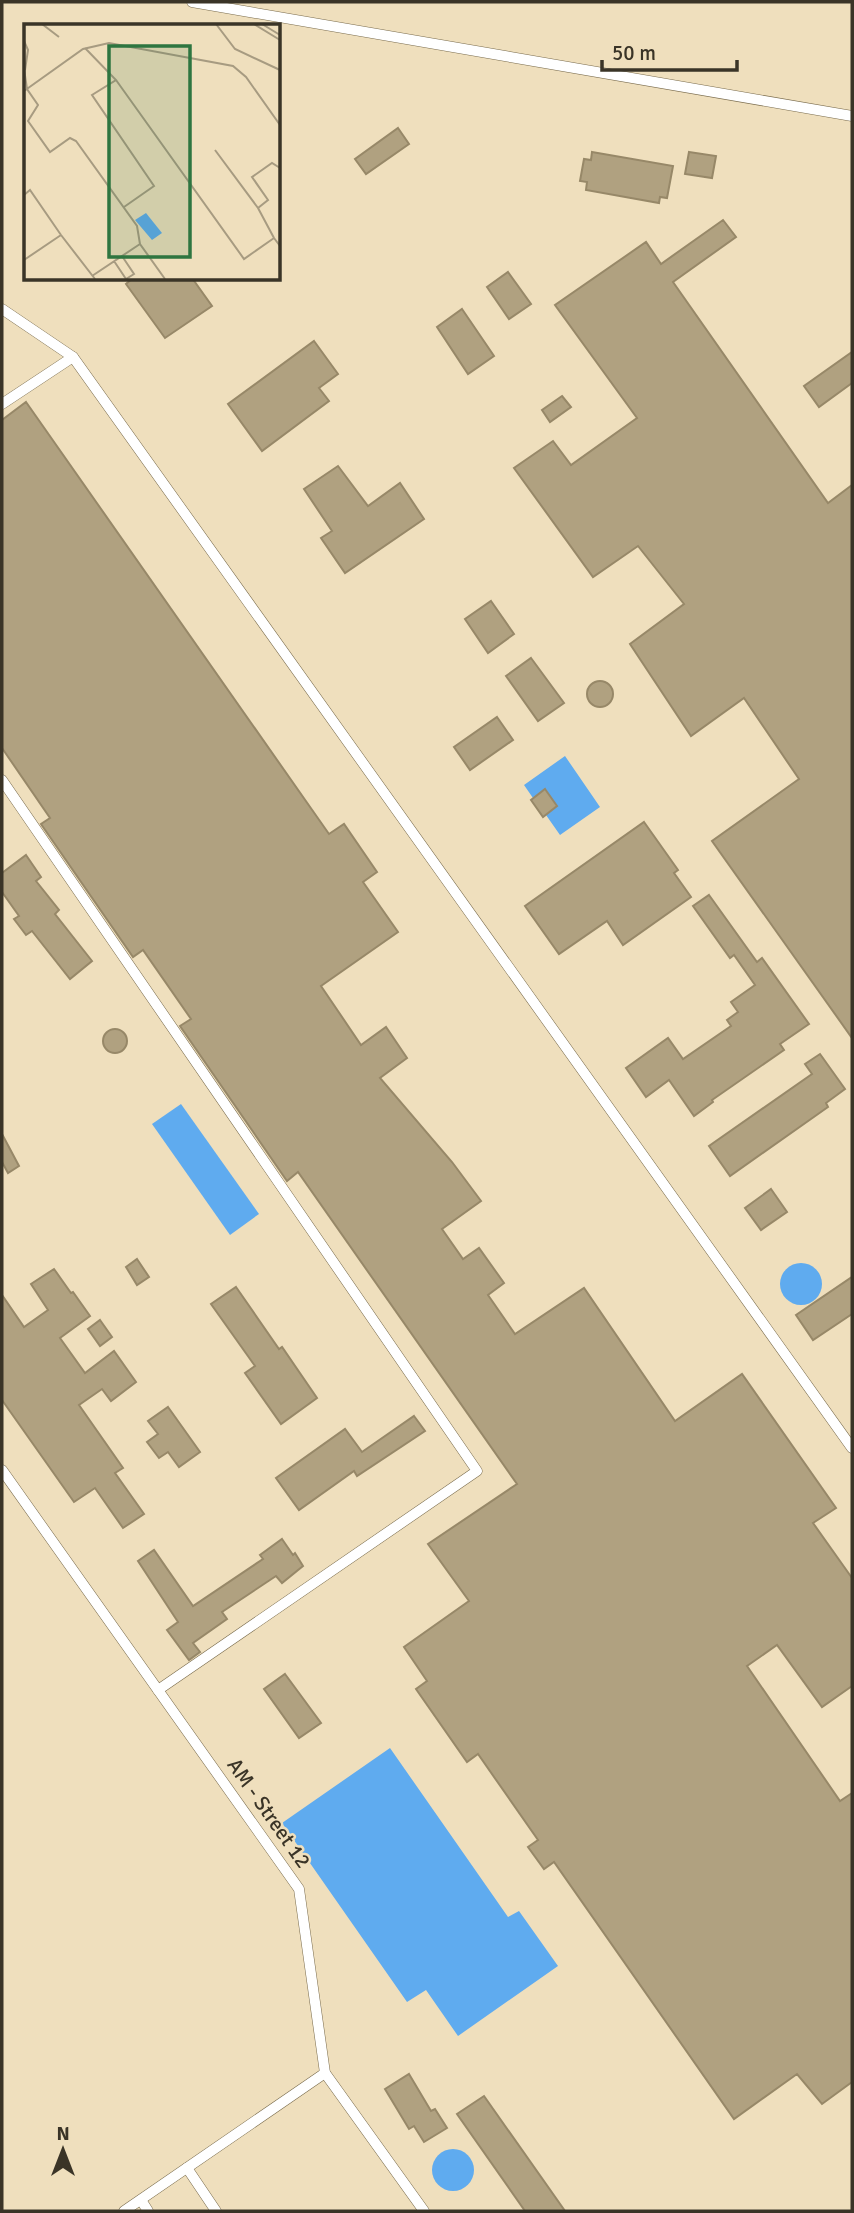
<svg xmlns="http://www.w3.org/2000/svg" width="854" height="2213" font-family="Signika,sans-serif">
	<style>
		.water { fill: #5fabef }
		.building { fill: #b0a180; stroke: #978868; stroke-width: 2 }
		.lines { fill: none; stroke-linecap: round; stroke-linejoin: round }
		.service-casing { stroke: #796b4c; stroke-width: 11 }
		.service { stroke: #fff; stroke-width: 10 }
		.labels { text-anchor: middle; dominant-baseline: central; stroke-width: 5; stroke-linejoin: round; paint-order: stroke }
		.street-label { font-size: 21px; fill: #3a3427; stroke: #efdfbd }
		.inset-road { fill: none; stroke: #a79b81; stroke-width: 2 }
		.view { fill: #2e7540; fill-opacity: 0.15; stroke: #2e7540; stroke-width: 3.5 }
		.inset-edge { fill: none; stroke: #3a3427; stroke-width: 3.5 }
	</style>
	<rect width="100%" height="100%" fill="#efdfbd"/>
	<!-- water -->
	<g class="water">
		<polygon points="565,756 600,807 560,835 546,815 557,806 546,790 533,798 524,785"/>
		<polygon points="181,1104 259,1214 230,1235 152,1124"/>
		<circle cx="801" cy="1284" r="21"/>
		<polygon points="390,1748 508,1917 519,1911 558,1966 458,2036 426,1990 407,2002 282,1823"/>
		<circle cx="453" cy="2170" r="21"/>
	</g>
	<!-- building -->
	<g class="building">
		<polygon points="398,128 409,144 366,174 355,159"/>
		<polygon points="592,152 673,166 667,198 660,197 659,203 586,190 587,182 580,181 584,159 591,160"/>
		<polygon points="689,152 716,156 712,178 685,174"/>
		<polygon points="723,220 736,237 673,282 828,503 852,485 852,1038 712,841 799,779 744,698 691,736 630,644 684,604 638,546 593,577 514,468 553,441 571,465 637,418 555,305 646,242 661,264"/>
		<polygon points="508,272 531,304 509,319 487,287"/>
		<polygon points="133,278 192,278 212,306 165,338 126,284"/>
		<polygon points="462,309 494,356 468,374 437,327"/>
		<polygon points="314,341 338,374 319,388 329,401 262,451 228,404"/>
		<polygon points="852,352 852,383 819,407 804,386"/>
		<polygon points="562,396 571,407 550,422 542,410"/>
		<polygon points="26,402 329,834 344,824 377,872 363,882 398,932 321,986 361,1045 386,1027 407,1058 380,1078 452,1162 481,1201 442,1229 463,1259 479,1248 504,1283 488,1295 515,1334 584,1288 675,1421 742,1374 836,1508 813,1523 852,1578 852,1686 822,1707 777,1645 747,1666 840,1801 852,1793 852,2082 822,2104 797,2074 734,2119 554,1862 544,1869 528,1847 538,1840 478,1754 467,1762 416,1689 427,1681 404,1647 469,1601 428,1544 517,1484 298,1172 287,1181 180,1026 191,1019 143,950 133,957 41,824 50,818 2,748 2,420"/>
		<polygon points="338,466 368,506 400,483 424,519 345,573 321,538 332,531 304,489"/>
		<polygon points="491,601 514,634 488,653 465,619"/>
		<polygon points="531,658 564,703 538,721 506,676"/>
		<circle cx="600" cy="694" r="13"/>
		<polygon points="497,717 513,740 470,770 454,747"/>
		<polygon points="545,789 557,806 543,817 531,800"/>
		<polygon points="644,822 678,870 674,873 691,897 623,945 607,921 559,954 525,906"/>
		<polygon points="26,855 41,877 36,881 59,910 55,914 92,961 70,979 32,931 26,935 14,919 19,916 2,892 2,873"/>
		<polygon points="709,895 757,962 762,958 809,1024 780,1044 784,1050 712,1100 713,1102 694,1116 669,1080 646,1097 626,1068 668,1038 683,1059 731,1026 727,1020 738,1012 731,1002 755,985 734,955 730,958 693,906"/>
		<circle cx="115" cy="1041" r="12"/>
		<polygon points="820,1054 845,1089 826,1103 828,1107 730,1176 709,1146 812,1074 805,1064"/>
		<polygon points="2,1134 19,1166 8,1173 2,1162"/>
		<polygon points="771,1189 787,1212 761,1230 745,1208"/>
		<polygon points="137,1259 149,1277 137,1285 126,1267"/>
		<polygon points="54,1269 71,1293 73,1292 90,1316 60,1338 85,1373 114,1351 136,1382 111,1401 102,1389 79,1405 123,1468 115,1473 144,1514 123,1528 95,1488 74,1502 2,1400 2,1295 24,1327 48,1310 31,1284"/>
		<polygon points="852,1277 852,1314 813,1340 796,1315"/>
		<polygon points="236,1287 279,1349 282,1347 317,1398 281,1424 245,1373 255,1366 211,1304"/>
		<polygon points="100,1320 112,1337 100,1346 88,1329"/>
		<polygon points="168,1407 200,1452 179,1467 168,1452 159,1458 147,1442 158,1434 148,1421"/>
		<polygon points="414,1416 425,1431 357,1476 354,1471 299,1510 276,1478 345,1429 362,1452"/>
		<polygon points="282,1539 293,1555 295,1553 303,1566 282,1583 276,1576 222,1612 227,1619 193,1643 200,1652 189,1660 167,1630 178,1622 138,1561 154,1550 193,1606 263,1559 260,1555"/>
		<polygon points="285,1674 321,1723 299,1738 264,1689"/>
		<polygon points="409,2074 431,2111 435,2109 447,2128 424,2142 414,2126 409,2129 385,2089"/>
		<polygon points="484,2096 565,2211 525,2211 457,2114"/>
	</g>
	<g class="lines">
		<defs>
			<g id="service">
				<polyline points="192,2 852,116"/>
				<polyline points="2,309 73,357 2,404"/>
				<polyline points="73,357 852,1448"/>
				<polyline points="2,780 477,1471 158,1690"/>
				<polyline points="2,1470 299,1889 325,2073 424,2211"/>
				<polyline points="187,2168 216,2211"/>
				<polyline points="141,2200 148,2211"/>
				<polyline points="124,2211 325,2073"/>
			</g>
		</defs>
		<!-- service casing -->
		<use href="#service" class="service-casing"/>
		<!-- service -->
		<use href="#service" class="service"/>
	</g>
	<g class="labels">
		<!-- street labels -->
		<g class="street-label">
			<text transform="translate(269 1813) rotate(55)">AM - Street 12</text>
		</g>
	</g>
	<!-- overview -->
	<g transform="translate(24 24)">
		<rect width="256" height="256" fill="#efdfbd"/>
		<path d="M 122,189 L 138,209 L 128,216 L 111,196 Z" fill="#5fabef"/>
		<path class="inset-road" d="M 18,0 L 35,13M 192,0 L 211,25 L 256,46M 230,0 L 256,16M 238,0 L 256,11M 0,17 L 4,26 L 1,46M 61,24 L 92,56 L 68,71 L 130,162 L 100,183M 0,45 L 3,65 L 14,81 L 4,97 L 26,128 L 46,114 L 52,117 L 113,202 L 116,220 L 141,255M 92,56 L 220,235 L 250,214 L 256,222M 0,67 L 59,25 L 85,19 L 209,42 L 222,53 L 256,101M 191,126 L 234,184M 0,171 L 6,166 L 37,211M 250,214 L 234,184 L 244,176 L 228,153 L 248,139 L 256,144M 98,232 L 110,250 L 102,255M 0,236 L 37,211 L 71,255M 90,237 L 102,255M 68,252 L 116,220"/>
		<path class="view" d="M 85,22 L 166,22 L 166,233 L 85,233 Z"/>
		<rect width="256" height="256" class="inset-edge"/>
	</g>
	<!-- border -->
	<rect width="854" height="2213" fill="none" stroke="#3a3427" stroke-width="7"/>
	<!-- north arrow -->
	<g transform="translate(63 2150)" stroke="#efdfbd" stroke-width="5" paint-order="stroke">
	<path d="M0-5L12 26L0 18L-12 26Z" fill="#3a3427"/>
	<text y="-10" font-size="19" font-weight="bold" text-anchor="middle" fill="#3a3427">N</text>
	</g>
	<!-- scale -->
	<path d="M602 60v10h135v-10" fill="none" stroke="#3a3427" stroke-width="3.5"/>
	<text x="612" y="60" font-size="21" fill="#3a3427" stroke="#efdfbd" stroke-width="5" paint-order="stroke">50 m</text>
</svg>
